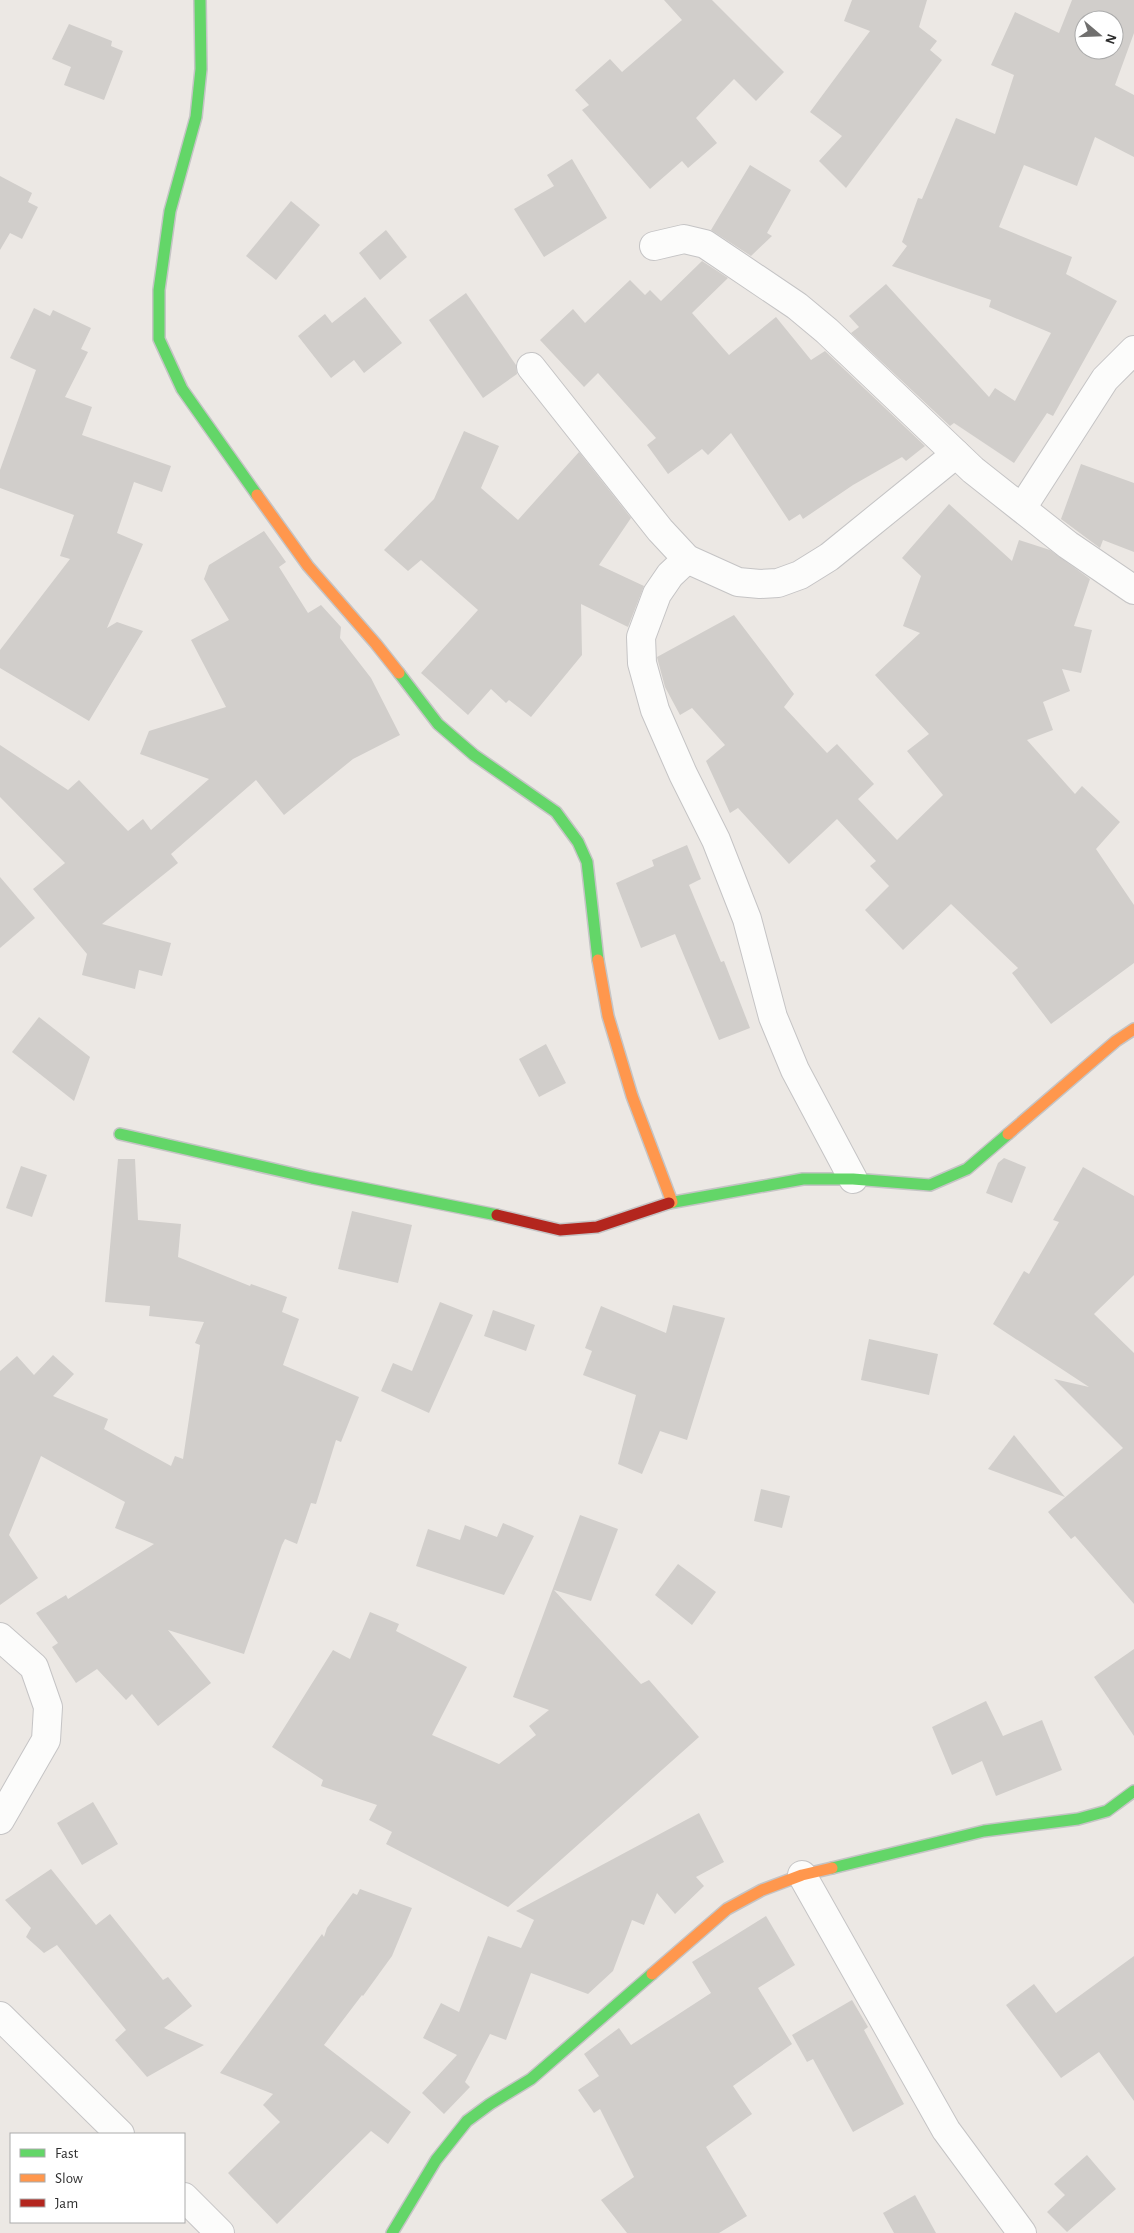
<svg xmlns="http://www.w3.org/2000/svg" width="1134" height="2233" font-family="'Alegreya Sans',sans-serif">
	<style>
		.building { fill: #d1cecb; fill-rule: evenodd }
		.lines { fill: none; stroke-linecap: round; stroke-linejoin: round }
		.street-casing { stroke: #c5c4c5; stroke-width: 30 }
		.fast-casing { stroke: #c5c4c5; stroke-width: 14 }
		.slow-casing { stroke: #c5c4c5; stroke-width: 14 }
		.jam-casing { stroke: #c5c4c5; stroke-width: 14 }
		.street { stroke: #fcfcfb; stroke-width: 28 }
		.fast { stroke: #63d668; stroke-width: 11 }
		.slow { stroke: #ff974d; stroke-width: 11 }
		.jam { stroke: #b3261e; stroke-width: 11 }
	</style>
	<rect width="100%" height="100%" fill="#ece8e4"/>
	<!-- building -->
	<g class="building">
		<polygon points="664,0 712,0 784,72 756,101 734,79 696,118 717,143 688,168 682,161 650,189 582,110 589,105 575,90 610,59 622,72 682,20"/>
		<polygon points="852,0 927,0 919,27 937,41 930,50 942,60 846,188 819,161 842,136 810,112 870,31 844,21"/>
		<path d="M 1072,0 L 1134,0 L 1134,33 L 1115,85 L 1134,95 L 1134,157 L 1095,137 L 1077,186 L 1024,165 L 999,227 L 1072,257 L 1066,274 L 1117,301 L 1053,416 L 1047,413 L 1014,463 L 954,423 L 950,426 L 851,333 L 859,327 L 849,316 L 886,284 L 989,397 L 995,388 L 1015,401 L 1051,333 L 989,307 L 991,300 L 892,266 L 907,246 L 902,242 L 918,198 L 922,199 L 956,118 L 995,134 L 1014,75 L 991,65 L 1015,12 L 1059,33 ZM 1084,20 L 1114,20 L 1114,50 L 1084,50 Z"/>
		<polygon points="69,24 112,41 111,46 123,51 104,100 64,85 71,67 52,59"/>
		<polygon points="572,159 607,218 544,257 514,209 554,186 547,175"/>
		<polygon points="750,165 791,190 767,233 772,236 751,256 711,230"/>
		<polygon points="0,176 32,193 28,202 38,207 22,239 10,233 0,250"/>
		<polygon points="291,201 320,225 276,280 246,256"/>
		<polygon points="386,230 407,257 380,280 359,253"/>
		<polygon points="702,261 728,278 692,313 729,355 776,317 811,360 825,351 925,446 906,461 902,457 853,485 803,519 800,514 789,521 731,433 708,455 702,449 668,474 647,445 656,438 598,373 584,387 540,340 573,309 585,323 630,280 645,295 650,290 661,301"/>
		<polygon points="466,293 516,365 517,374 483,398 429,320"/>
		<polygon points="365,297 402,343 364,373 354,360 331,378 298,336 325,314 332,323"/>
		<polygon points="34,308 50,316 53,310 91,328 81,349 88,352 65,397 92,407 82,435 171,466 162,492 134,482 117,533 143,544 107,628 117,622 143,631 89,721 0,668 0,650 70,559 60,556 74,515 0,488 0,470 36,370 10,358"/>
		<polygon points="464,431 499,446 481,488 518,520 579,452 631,518 599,565 644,586 628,627 581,604 582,655 531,717 509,700 506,703 491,689 468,715 421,673 478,610 421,560 408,571 384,550 434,499"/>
		<polygon points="1081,464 1134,483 1134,552 1103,540 1100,548 1061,519"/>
		<polygon points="949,504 1012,561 1019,540 1050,550 1090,579 1074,626 1092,630 1081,673 1062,669 1070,691 1043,702 1053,730 1027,740 1075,794 1082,786 1120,822 1096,849 1134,905 1134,963 1051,1024 1012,973 1018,968 951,904 903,950 865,910 889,886 870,866 876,861 837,819 789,864 738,808 730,813 706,761 725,745 692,708 680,715 665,687 658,661 657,657 734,615 794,694 784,707 827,753 837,744 874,784 858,799 897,840 943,795 907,751 929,734 875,675 920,633 903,626 921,576 902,558"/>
		<polygon points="264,531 286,562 279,567 308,613 321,605 341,627 340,638 371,678 400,735 353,759 284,815 256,780 171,854 178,863 102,924 171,943 162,976 139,970 135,989 82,975 87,954 33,889 65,863 0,797 0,745 68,790 79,780 128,831 143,819 151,830 209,779 140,754 149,731 226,707 191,640 229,620 204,579 209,565"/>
		<polygon points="687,845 701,879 689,885 721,962 724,961 750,1028 719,1040 675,934 641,948 616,883 654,866 652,860"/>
		<polygon points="0,877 35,918 0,948"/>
		<polygon points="39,1017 90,1057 74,1101 12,1052"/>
		<polygon points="546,1044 566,1083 539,1097 519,1059"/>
		<polygon points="1004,1158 1026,1167 1012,1203 986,1193 998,1163"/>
		<polygon points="118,1159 135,1159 138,1220 181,1224 178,1257 250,1286 251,1284 287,1297 282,1312 299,1319 283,1365 359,1397 341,1442 336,1440 316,1504 311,1503 297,1544 285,1539 282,1545 244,1654 168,1630 211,1683 158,1726 132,1694 126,1700 97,1669 76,1683 52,1647 58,1643 36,1613 66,1595 68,1599 154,1544 115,1528 125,1502 41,1456 9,1535 38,1578 0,1605 0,1371 17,1356 34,1375 53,1355 74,1374 53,1396 108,1419 104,1429 171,1466 175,1456 183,1459 200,1345 195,1343 204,1322 149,1316 150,1306 105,1302"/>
		<polygon points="21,1166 47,1175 32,1217 6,1208"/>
		<polygon points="1083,1167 1134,1196 1134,1275 1094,1314 1134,1353 1134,1604 1075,1536 1071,1539 1048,1512 1123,1448 1054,1379 1089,1387 993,1324 1024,1271 1029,1274 1059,1222 1053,1220"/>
		<polygon points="352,1211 412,1225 398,1283 338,1269"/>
		<polygon points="440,1302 473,1315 429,1413 381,1391 393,1363 412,1371"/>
		<polygon points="673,1305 725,1318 687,1440 660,1431 642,1474 618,1464 636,1395 583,1375 592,1351 585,1348 601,1306 666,1333"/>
		<polygon points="493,1310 535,1325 526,1351 484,1336"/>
		<polygon points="869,1339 938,1354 929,1395 861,1380"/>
		<polygon points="1014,1435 1065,1497 988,1469"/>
		<polygon points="761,1489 790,1496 782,1528 754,1521"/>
		<polygon points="580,1515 618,1529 591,1601 554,1590 641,1684 649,1680 699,1737 508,1907 386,1844 392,1832 369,1820 377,1805 321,1786 323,1780 272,1747 333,1650 350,1659 370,1612 399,1624 396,1631 467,1667 432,1735 499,1764 536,1735 529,1726 549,1710 513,1697"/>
		<polygon points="503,1523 534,1536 504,1595 416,1566 428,1529 460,1540 465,1525 497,1537"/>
		<polygon points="678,1564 716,1592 692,1625 655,1595"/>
		<polygon points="1134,1649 1134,1736 1094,1677"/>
		<polygon points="986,1701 1003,1736 1042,1720 1062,1770 996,1796 982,1761 952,1775 932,1727"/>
		<polygon points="93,1802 118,1844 82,1865 57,1823"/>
		<polygon points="699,1813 724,1862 696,1877 704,1886 675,1914 657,1893 644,1925 632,1920 613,1971 588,1994 531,1973 506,2040 490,2034 465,2082 470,2087 444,2114 422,2093 457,2055 423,2038 441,2003 459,2012 488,1936 521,1948 534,1920 516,1911"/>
		<polygon points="51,1869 96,1925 110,1914 163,1980 168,1977 192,2006 164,2028 204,2045 147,2077 115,2040 126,2030 57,1945 44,1953 26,1937 31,1928 5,1900"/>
		<polygon points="360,1889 412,1908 392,1956 363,1996 362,1995 324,2045 411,2112 388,2144 371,2131 277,2224 228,2173 280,2122 263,2105 273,2094 220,2073 322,1934 324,1937 327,1928 353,1893 357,1895"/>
		<polygon points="766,1916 795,1965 758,1988 792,2044 733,2086 752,2114 706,2147 747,2216 719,2233 627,2233 601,2200 634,2177 600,2109 594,2113 578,2090 599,2076 584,2054 619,2028 631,2045 711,1993 692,1962"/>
		<polygon points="1134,1956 1134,2101 1099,2052 1061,2078 1006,2005 1034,1984 1056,2013"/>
		<polygon points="852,2000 868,2027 864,2030 904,2104 853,2132 813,2059 807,2062 792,2035"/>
		<polygon points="1087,2155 1116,2189 1067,2232 1047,2212 1065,2195 1054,2184"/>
		<polygon points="915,2195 936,2233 894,2233 883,2213"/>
	</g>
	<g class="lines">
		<defs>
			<g id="street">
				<polyline points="654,246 684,239 705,244 797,306 827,331 973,470 1068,545 1134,590"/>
				<polyline points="531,367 660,530 687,559 738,582 760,584 778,583 800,575 829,557 956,454"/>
				<polyline points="1022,508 1105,379 1134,350"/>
				<polyline points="687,559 670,575 657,594 641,637 642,663 655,710 683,774 716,840 747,919 773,1017 795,1070 853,1179"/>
				<polyline points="0,1637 34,1667 48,1707 46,1740 0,1820"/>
				<polyline points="802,1875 946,2130 1022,2233"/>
				<polyline points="0,2016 120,2134"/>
				<polyline points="184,2197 220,2233"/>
			</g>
			<g id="fast">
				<polyline points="200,0 201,69 196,117 170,211 159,290 159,339 182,389 257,495"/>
				<polyline points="399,673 438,724 474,755 556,812 578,842 587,862 598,960"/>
				<polyline points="120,1134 312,1178 497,1215"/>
				<polyline points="669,1203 803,1179 853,1179 930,1185 967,1169 1008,1134"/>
				<polyline points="832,1868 984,1831 1078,1819 1107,1811 1134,1791"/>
				<polyline points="392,2233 436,2160 467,2121 490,2104 531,2079 652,1974"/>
			</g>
			<g id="slow">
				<polyline points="257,495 308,566 376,644 399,673"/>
				<polyline points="598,960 608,1016 632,1096 672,1202"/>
				<polyline points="1008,1134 1116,1041 1134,1029"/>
				<polyline points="652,1974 727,1909 762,1890 802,1875 832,1868"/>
			</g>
			<polyline id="jam" points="497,1215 560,1230 597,1227 669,1203"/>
		</defs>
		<!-- street casing -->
		<use href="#street" class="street-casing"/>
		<!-- fast casing -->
		<use href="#fast" class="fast-casing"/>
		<!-- slow casing -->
		<use href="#slow" class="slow-casing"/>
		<!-- jam casing -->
		<use href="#jam" class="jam-casing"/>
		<!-- street -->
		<use href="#street" class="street"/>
		<!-- fast -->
		<use href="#fast" class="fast"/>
		<!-- slow -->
		<use href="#slow" class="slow"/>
		<!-- jam -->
		<use href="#jam" class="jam"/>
	</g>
	<!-- legend -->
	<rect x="10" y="2133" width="175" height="90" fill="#ffffff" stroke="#ababab"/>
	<rect x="20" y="2149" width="25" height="8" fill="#63d668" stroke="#ababab"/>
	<text x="55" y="2158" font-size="15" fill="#2e2e2e">Fast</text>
	<rect x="20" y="2174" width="25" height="8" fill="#ff974d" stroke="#ababab"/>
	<text x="55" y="2183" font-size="15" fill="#2e2e2e">Slow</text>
	<rect x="20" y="2199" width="25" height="8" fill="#b3261e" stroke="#ababab"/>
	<text x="55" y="2208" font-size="15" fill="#2e2e2e">Jam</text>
	<!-- north arrow -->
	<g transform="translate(1099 35) rotate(109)"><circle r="24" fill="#ffffff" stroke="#ababab"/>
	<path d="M0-4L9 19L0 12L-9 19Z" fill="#706f6e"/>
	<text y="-8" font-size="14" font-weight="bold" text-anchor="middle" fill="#2e2e2e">N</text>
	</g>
</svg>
